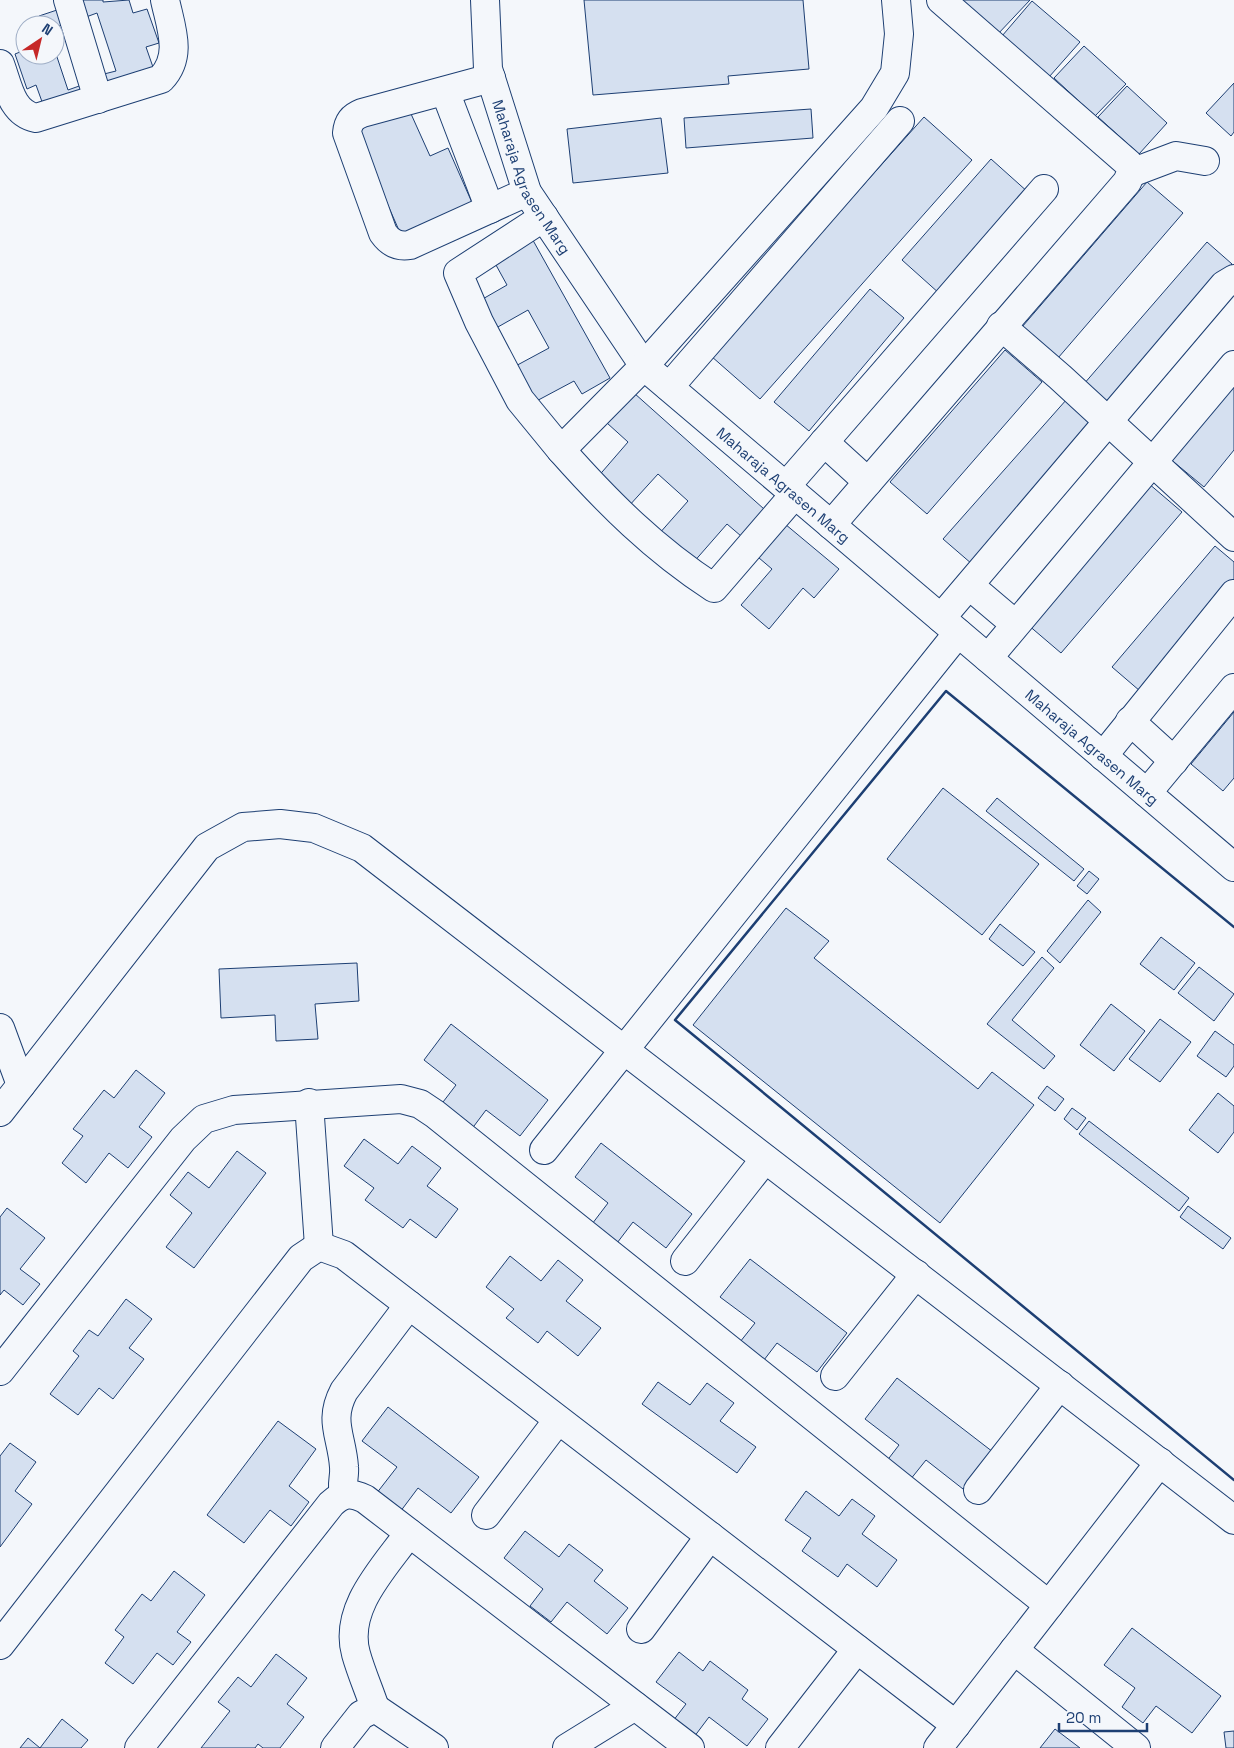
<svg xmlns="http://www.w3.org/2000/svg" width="1234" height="1748" font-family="'Space Grotesk',sans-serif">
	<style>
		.building { fill: #d5e0f0; stroke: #1d3f73 }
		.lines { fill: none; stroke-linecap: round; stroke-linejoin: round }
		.minor-casing { stroke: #1d3f73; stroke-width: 30 }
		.minor { stroke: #f4f7fb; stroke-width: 28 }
		.wall { stroke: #1d3f73; stroke-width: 2.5 }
		.labels { text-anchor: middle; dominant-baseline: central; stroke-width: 4; stroke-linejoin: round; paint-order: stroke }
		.street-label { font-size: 15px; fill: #1d3f73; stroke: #f4f7fb }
	</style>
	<rect width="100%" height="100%" fill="#f4f7fb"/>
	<!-- building -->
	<g class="building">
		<polygon points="84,0 103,0 103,2 129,0 133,13 147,9 159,43 146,47 154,70 109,90 104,74 116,71 97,13 86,17 81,1"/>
		<polygon points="584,0 803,0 809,69 728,76 729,84 593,95"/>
		<polygon points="959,0 1030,0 997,35"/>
		<polygon points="1032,1 1080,42 1049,77 1002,36"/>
		<polygon points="57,10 62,25 55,27 55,25 41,25 39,16"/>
		<polygon points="1084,46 1126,84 1095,116 1054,78"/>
		<polygon points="25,50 25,55 55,55 55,51 68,90 82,85 86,96 45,110 36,85 27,89 15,54"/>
		<polygon points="1234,83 1234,132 1231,136 1206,113"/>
		<polygon points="1127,86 1167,123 1139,154 1098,117"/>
		<polygon points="407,105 430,156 448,148 477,214 405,244 354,128"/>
		<polygon points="811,109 813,138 686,148 684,118"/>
		<polygon points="924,117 972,160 760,399 711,356"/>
		<polygon points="661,118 668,173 573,183 567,129"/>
		<polygon points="991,159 1029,193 940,294 902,260"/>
		<polygon points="1147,182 1183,213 1058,358 1022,327"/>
		<polygon points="530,235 610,378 582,394 574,381 529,405 510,369 549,348 528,310 489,332 474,304 507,285 491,256"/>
		<polygon points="1207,242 1232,264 1108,406 1083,385"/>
		<polygon points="870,289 904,318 809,431 774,402"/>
		<polygon points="1005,350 1042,382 927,514 890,482"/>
		<polygon points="1234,377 1234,450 1204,487 1169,458"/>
		<polygon points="634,393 764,509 741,536 727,524 692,564 658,535 688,501 658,474 628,507 596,479 628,442 607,423"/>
		<polygon points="1067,399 1096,425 972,564 943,539"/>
		<polygon points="1148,483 1182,512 1061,653 1027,624"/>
		<polygon points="779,519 839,569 814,598 803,588 769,629 741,605 772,569 752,552"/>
		<polygon points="1215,546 1234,562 1234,581 1140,691 1112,667"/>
		<polygon points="1234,712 1234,778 1223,791 1191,764"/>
		<polygon points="943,788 1039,864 982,935 887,859"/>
		<polygon points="997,798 1084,869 1074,881 986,811"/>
		<polygon points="1089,871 1099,879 1087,894 1077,886"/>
		<polygon points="1088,900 1101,912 1060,963 1047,951"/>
		<polygon points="786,908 829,941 814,958 978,1089 992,1072 1034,1105 940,1223 693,1025"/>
		<polygon points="1000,924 1035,952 1023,966 989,939"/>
		<polygon points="1161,937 1195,963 1174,990 1140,964"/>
		<polygon points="1042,957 1054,968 1012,1020 1055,1056 1044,1069 987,1024"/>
		<polygon points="357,963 359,1001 315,1004 318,1039 276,1041 275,1015 221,1018 219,969"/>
		<polygon points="1199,967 1234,994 1214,1021 1178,993"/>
		<polygon points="1111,1004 1145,1031 1114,1071 1080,1045"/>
		<polygon points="1160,1019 1191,1042 1160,1082 1129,1059"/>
		<polygon points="451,1024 548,1100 520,1136 486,1110 471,1130 440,1106 456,1085 424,1060"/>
		<polygon points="1215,1031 1234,1045 1234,1066 1226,1077 1197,1056"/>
		<polygon points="136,1070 165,1093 139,1127 152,1137 128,1168 109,1153 86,1183 62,1163 83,1136 73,1129 104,1090 114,1098"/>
		<polygon points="1047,1086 1064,1099 1055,1111 1038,1098"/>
		<polygon points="1218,1093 1234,1106 1234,1132 1218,1153 1189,1130"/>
		<polygon points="1072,1108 1086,1118 1077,1130 1064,1119"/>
		<polygon points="1089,1121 1189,1198 1179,1211 1079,1134"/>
		<polygon points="364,1139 398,1164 412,1146 441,1168 427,1186 458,1209 436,1238 410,1219 403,1228 365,1200 374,1188 344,1166"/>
		<polygon points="601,1143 692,1214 666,1248 633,1222 614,1247 589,1228 608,1203 575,1177"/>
		<polygon points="237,1151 266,1173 194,1268 166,1247 192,1213 170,1195 188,1172 209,1188"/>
		<polygon points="1188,1206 1231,1238 1223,1249 1180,1217"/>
		<polygon points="7,1208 45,1238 20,1269 40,1284 23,1305 4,1290 0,1295 0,1217"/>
		<polygon points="510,1256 541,1281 558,1260 583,1280 566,1301 601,1328 578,1356 547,1331 538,1343 506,1318 514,1309 486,1287"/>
		<polygon points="750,1259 847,1333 817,1372 777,1343 764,1360 740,1342 755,1323 720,1297"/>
		<polygon points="126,1299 152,1319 129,1348 144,1359 113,1399 99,1388 78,1415 50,1394 79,1356 73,1351 89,1330 98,1336"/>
		<polygon points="897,1378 993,1452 963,1489 926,1460 910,1480 886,1462 899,1445 865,1419"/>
		<polygon points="658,1382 690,1405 707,1383 734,1403 720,1421 756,1447 737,1473 642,1404"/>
		<polygon points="388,1407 479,1477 451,1513 418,1488 400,1512 376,1494 397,1467 362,1441"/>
		<polygon points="278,1421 316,1449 289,1486 309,1502 291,1526 270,1510 244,1543 207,1515"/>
		<polygon points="10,1443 36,1462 15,1491 32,1504 0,1547 0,1456"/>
		<polygon points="806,1491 839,1516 852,1499 875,1516 862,1534 897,1560 877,1587 847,1564 838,1577 802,1551 811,1538 785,1520"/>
		<polygon points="525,1531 559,1557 569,1544 603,1570 594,1581 628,1608 607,1634 567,1602 551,1622 530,1606 543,1589 504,1558"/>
		<polygon points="174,1571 205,1595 177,1632 191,1642 173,1665 157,1653 133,1684 105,1663 124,1637 115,1630 142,1594 151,1601"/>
		<polygon points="1132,1628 1221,1696 1192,1733 1156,1706 1143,1723 1122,1707 1135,1688 1104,1665"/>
		<polygon points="679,1652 703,1671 710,1661 748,1690 742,1699 768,1719 747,1746 709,1717 694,1737 673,1721 686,1704 656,1682"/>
		<polygon points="276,1654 307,1678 287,1704 304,1717 280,1748 263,1748 258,1744 255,1748 201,1748 230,1711 218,1702 238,1677 251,1687"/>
		<polygon points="62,1719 88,1740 81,1748 20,1748 28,1738 40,1748"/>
		<polygon points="1055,1729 1080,1748 1040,1748"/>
		<polygon points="1234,1731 1234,1748 1226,1748 1224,1732"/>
	</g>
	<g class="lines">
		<defs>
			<g id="minor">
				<polyline points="68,0 98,99"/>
				<path id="s1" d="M 485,0 L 488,69 L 527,192 L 644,366 L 1234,867"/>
				<path d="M 0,64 C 8,85 11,113 36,118 L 161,79 C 183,56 171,28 165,0"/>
				<path d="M 491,78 L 362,113 C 352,117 348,122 347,133 L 383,233 C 390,243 398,247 410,245 L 527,192"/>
				<polyline points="445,91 490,209"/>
				<polyline points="1131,173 1176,156 1205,161"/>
				<polyline points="544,217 458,273 479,322 520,400 561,450"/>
				<polyline points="1001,326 1060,377 1234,537"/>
				<polyline points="669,387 900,121"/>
				<polyline points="824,442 868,482"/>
				<polyline points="786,486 1044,189"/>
				<path d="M 795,494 L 714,588 C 654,549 608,503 561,450 L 644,366 L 874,108 L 895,73 L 899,34 L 896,0"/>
				<polyline points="831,525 1127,182 1131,173 1129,164 941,0"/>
				<polyline points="970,586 1015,624"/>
				<polyline points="941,618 1224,285 1234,279"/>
				<polyline points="988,658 1234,365"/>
				<polyline points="1130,721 1174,761"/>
				<polyline points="1103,756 1234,594"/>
				<polyline points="1147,793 1234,688"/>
				<polyline points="0,1028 21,1085"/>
				<polyline points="309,1103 319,1246"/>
				<polyline points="0,1112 207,847 243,827 280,824 314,828 362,848 1234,1520"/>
				<polyline points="544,1150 958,633"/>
				<polyline points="685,1261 765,1159"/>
				<polyline points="0,1371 183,1139 204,1119 234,1110 401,1099 420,1104 435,1114 1049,1605"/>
				<polyline points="835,1376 916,1274"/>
				<polyline points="978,1490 1060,1385"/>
				<path d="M 344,1494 C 341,1484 345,1477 344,1467 C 342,1436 328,1421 344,1391 L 409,1305"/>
				<polyline points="486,1515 558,1420"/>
				<polyline points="641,1629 710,1536"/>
				<polyline points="0,1645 301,1258 319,1246 344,1255 956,1725"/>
				<polyline points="1014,1650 1136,1748"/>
				<path d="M 375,1708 C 369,1690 361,1672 356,1654 C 343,1608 385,1567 409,1533"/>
				<path d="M 139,1748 L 331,1504 C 343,1493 350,1492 365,1499 L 690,1748"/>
				<polyline points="335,1748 361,1715 375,1708 434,1748"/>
				<polyline points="567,1748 635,1706"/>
				<polyline points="780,1748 857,1649"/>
				<polyline points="938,1748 1160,1462"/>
			</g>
		</defs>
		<!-- minor casing -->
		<use href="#minor" class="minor-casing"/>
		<!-- minor -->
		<use href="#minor" class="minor"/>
		<!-- wall -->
		<polyline class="wall" points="1234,927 946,691 675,1020 1234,1480"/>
	</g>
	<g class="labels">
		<!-- street labels -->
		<g class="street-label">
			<text stroke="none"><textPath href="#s1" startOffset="186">Maharaja Agrasen Marg</textPath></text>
			<text stroke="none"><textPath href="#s1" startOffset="591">Maharaja Agrasen Marg</textPath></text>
			<text stroke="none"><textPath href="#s1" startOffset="996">Maharaja Agrasen Marg</textPath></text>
		</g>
	</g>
	<!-- north arrow -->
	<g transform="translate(40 40) rotate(35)"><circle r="24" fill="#f4f7fb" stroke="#9eadc5"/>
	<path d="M0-4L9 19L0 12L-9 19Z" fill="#c62828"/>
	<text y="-8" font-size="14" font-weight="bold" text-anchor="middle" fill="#1d3f73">N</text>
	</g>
	<!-- scale -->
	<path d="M1059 1723v8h88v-8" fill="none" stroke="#1d3f73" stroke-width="2.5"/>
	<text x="1066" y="1723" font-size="15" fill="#1d3f73" stroke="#f4f7fb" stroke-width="4" paint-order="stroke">20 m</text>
</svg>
